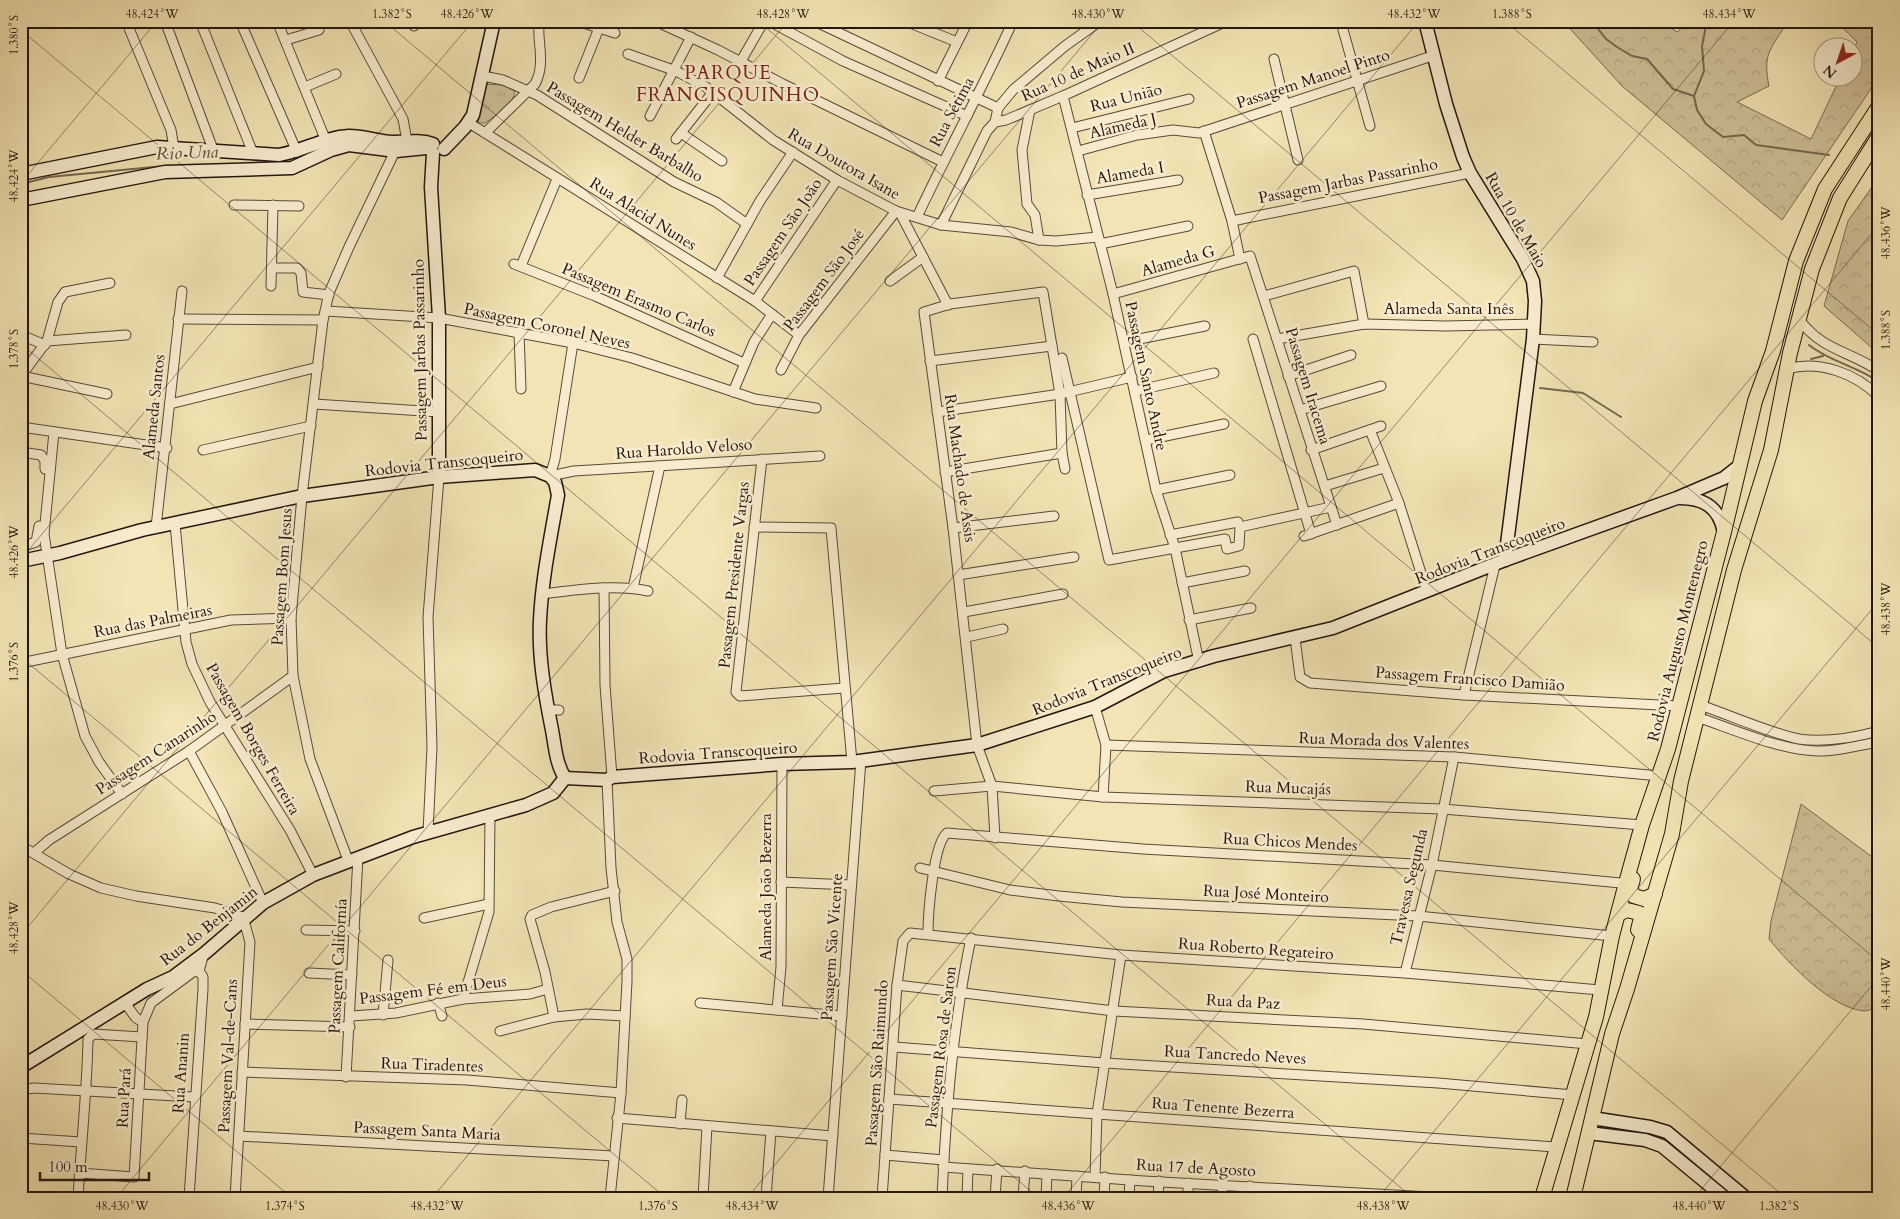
<svg xmlns="http://www.w3.org/2000/svg" width="1900" height="1219" font-family="Cardo,serif">
	<style>
		.grass { fill: url(#grass-tufts); stroke: #796c54 }
		.forest { fill: url(#forest-crowns); stroke: #796c54 }
		.lines { fill: none; stroke-linecap: round; stroke-linejoin: round }
		.stream { stroke: #756851; stroke-width: 2 }
		.street-casing { stroke: #574a39; stroke-width: 11 }
		.secondary-casing { stroke: #231610; stroke-width: 15 }
		.primary-casing { stroke: #231610; stroke-width: 16 }
		.street { stroke: #f7edce; stroke-width: 9 }
		.secondary { stroke: #f7edce; stroke-width: 12 }
		.primary { stroke: #f2e4b4; stroke-width: 14 }
		.ticks { fill: none; stroke: #231610; stroke-width: 1; stroke-opacity: 0.45 }
		.labels { text-anchor: middle; dominant-baseline: central; stroke-width: 5; stroke-linejoin: round; paint-order: stroke }
		.street-label { font-size: 16px; fill: #231610; stroke: #f7edce }
		.water-label { font-size: 18px; font-style: italic; fill: #5a4c3b; stroke: #f7edce }
		.quarter-label { font-size: 19px; letter-spacing: 1px; fill: #7a1f14; stroke: #f7edce }
		.neatline { fill: none; stroke: #231610; stroke-width: 2 }
		.ticks-label { font-size: 12px; text-anchor: middle; fill: #231610 }
	</style>
	<defs>
		<pattern id="grass-tufts" width="24" height="20" patternUnits="userSpaceOnUse" patternTransform="scale(1.25)"><rect width="24" height="20" fill="#cfc198"/><path d="M3 7l-1-3M5 7V3M7 7l1-3M15 17l-1-3M17 17v-4M19 17l1-3" fill="none" stroke="#b1a582"/></pattern>
		<pattern id="forest-crowns" width="20" height="18" patternUnits="userSpaceOnUse" patternTransform="scale(1.25)"><rect width="20" height="18" fill="#cfc198"/><path d="M2 6a3 3 0 1 1 6 0M12 15a3 3 0 1 1 6 0" fill="none" stroke="#b1a582"/></pattern>
	</defs>
	<rect width="100%" height="100%" fill="#f2e4b4"/>
	<filter id="stains"><feTurbulence type="fractalNoise" baseFrequency=".004" numOctaves="4"/><feColorMatrix values="0 0 0 0 .2 0 0 0 0 .09 0 0 0 0 .02 0 0 0 .5 -.17"/></filter>
	<radialGradient id="worn" r=".72"><stop offset=".6" stop-color="#630" stop-opacity="0"/><stop offset="1" stop-color="#630" stop-opacity=".3"/></radialGradient>
	<!-- grass -->
	<path class="grass" d="M 485,84 L 502,85 L 515,91 C 514,104 495,116 485,123 L 479,123 L 478,120 Z"/>
	<!-- forest -->
	<g class="forest">
		<path d="M 1563,21 L 1655,21 L 1678,32 L 1686,21 L 1782,21 L 1785,26 C 1769,51 1763,55 1769,86 L 1737,102 L 1811,139 L 1840,78 L 1852,78 L 1853,51 L 1857,42 L 1836,21 L 1879,21 L 1879,77 L 1782,220 L 1622,86 Z"/>
		<polygon points="1879,177 1879,354 1824,306 1848,221"/>
		<path d="M 1801,804 L 1879,862 L 1879,1006 C 1874,1008 1869,1011 1864,1011 C 1831,1008 1789,964 1769,939 L 1771,921 Z"/>
	</g>
	<g class="lines">
		<!-- stream -->
		<g class="stream">
			<polyline points="1592,21 1606,39 1617,47 1632,56 1647,59 1673,89 1694,96"/>
			<polyline points="1707,21 1702,46 1704,71 1694,96 1697,110 1706,124 1723,137 1744,135 1756,145 1829,155"/>
			<polyline points="1873,172 1879,179"/>
			<polyline points="21,184 49,177 164,166"/>
			<path d="M 1809,345 C 1830,362 1857,366 1879,382"/>
			<polyline points="1811,359 1823,356"/>
			<polyline points="1540,388 1583,393 1621,417"/>
		</g>
		<defs>
			<g id="street">
				<polyline points="126,21 171,130 174,148"/>
				<polyline points="165,21 214,152"/>
				<polyline points="200,21 253,153"/>
				<polyline points="240,21 297,152"/>
				<polyline points="277,21 326,141"/>
				<polyline points="350,21 403,119 407,141"/>
				<polyline points="410,21 414,26"/>
				<polyline points="577,21 615,33"/>
				<polyline points="655,21 718,50 783,84 943,162"/>
				<polyline points="769,21 843,61 967,116"/>
				<polyline points="814,21 998,108"/>
				<polyline points="905,21 957,42"/>
				<polyline points="1342,26 1370,126"/>
				<polyline points="286,40 319,30"/>
				<polyline points="628,54 676,71 706,87 773,140 837,180 896,211 941,225 1011,232 1039,240 1056,241 1098,237"/>
				<polyline points="1274,59 1298,160"/>
				<polyline points="741,61 764,21"/>
				<polyline points="483,76 503,80 537,95 674,182 716,202 747,224"/>
				<polyline points="579,78 599,28"/>
				<polyline points="938,81 968,21"/>
				<polyline points="305,87 336,74"/>
				<polyline points="1063,96 1113,294 1156,490 1175,548 1199,662"/>
				<polyline points="1030,110 1022,150 1027,204 1035,215 1039,240"/>
				<polyline points="650,116 691,37"/>
				<polyline points="995,122 1006,120 1063,96 1227,21"/>
				<polyline points="469,123 755,301 799,335"/>
				<polyline points="1072,128 1189,99"/>
				<polyline points="1204,131 1232,221 1240,259"/>
				<path d="M 485,133 L 535,84 C 546,63 537,44 539,21"/>
				<polyline points="681,133 722,161"/>
				<polyline points="676,139 713,92"/>
				<polyline points="1078,151 1137,135 1173,130 1199,133 1432,56"/>
				<polyline points="1087,195 1178,180"/>
				<polyline points="234,205 299,206"/>
				<polyline points="900,213 948,305"/>
				<path d="M 917,217 C 948,151 983,87 1013,21"/>
				<polyline points="1232,221 1470,173"/>
				<polyline points="941,225 987,131 995,122 998,108 1013,90 1065,46 1100,21"/>
				<polyline points="1100,244 1188,226"/>
				<polyline points="514,264 595,296 744,363"/>
				<polyline points="521,266 557,179"/>
				<polyline points="272,268 297,268 301,273 303,292 329,295"/>
				<polyline points="717,278 760,201 793,152"/>
				<polyline points="890,281 923,257"/>
				<polyline points="271,286 273,205"/>
				<polyline points="1113,294 1250,256 1337,525"/>
				<polyline points="1264,296 1354,271 1364,324"/>
				<polyline points="755,301 837,180"/>
				<polyline points="326,311 439,318 573,343 632,358 755,399 816,408"/>
				<path d="M 1798,318 C 1822,351 1848,350 1879,371"/>
				<polyline points="178,319 323,320"/>
				<polyline points="519,332 521,389"/>
				<polyline points="21,335 45,345"/>
				<polyline points="1253,339 1311,534"/>
				<polyline points="1277,339 1364,324 1446,326 1534,324"/>
				<polyline points="1533,339 1593,342"/>
				<polyline points="47,341 126,335"/>
				<polyline points="1124,342 1205,326"/>
				<polyline points="1062,358 1109,560 1225,539 1227,549 1239,546 1240,527 1331,507"/>
				<polyline points="930,361 1052,346"/>
				<path d="M 1787,369 C 1819,360 1856,373 1879,397"/>
				<polyline points="781,370 799,335 896,211"/>
				<polyline points="21,376 47,341 58,302 65,292 110,283"/>
				<polyline points="21,376 107,394"/>
				<polyline points="1288,376 1351,355"/>
				<polyline points="1135,391 1214,373"/>
				<polyline points="733,392 754,342 772,314"/>
				<polyline points="170,404 318,367"/>
				<polyline points="314,404 439,412"/>
				<polyline points="1300,410 1381,386"/>
				<polyline points="937,412 1060,394 1132,377"/>
				<polyline points="21,427 167,448"/>
				<polyline points="1370,430 1399,503 1427,592"/>
				<polyline points="54,432 44,534 62,654 85,736 99,762 122,794"/>
				<polyline points="1146,440 1224,424"/>
				<polyline points="203,450 311,426"/>
				<polyline points="1311,450 1381,426"/>
				<polyline points="21,452 41,455 45,461 45,469"/>
				<polyline points="762,459 736,692 740,696 844,688"/>
				<polyline points="945,472 1062,453"/>
				<polyline points="550,476 574,471 820,456"/>
				<polyline points="550,476 555,459 573,343"/>
				<polyline points="1325,486 1384,468"/>
				<polyline points="1156,490 1230,475"/>
				<polyline points="175,524 186,642 192,664 210,702 290,830 313,875"/>
				<polyline points="156,527 182,291"/>
				<polyline points="754,527 831,528 852,762"/>
				<polyline points="953,528 1054,516"/>
				<polyline points="1170,535 1238,522"/>
				<polyline points="1304,536 1399,503"/>
				<polyline points="21,547 36,542 39,526"/>
				<polyline points="958,575 1074,557"/>
				<polyline points="1182,583 1245,571"/>
				<polyline points="604,588 605,685 612,777"/>
				<polyline points="633,588 660,466"/>
				<path d="M 542,594 C 576,590 614,584 648,591"/>
				<polyline points="964,612 1063,594"/>
				<polyline points="1189,620 1251,608"/>
				<polyline points="967,637 1003,629"/>
				<polyline points="1295,638 1300,677 1310,683 1464,695 1679,706"/>
				<polyline points="21,663 231,620 291,618"/>
				<polyline points="1464,695 1495,565"/>
				<path d="M 1700,705 C 1730,715 1769,733 1799,739 C 1826,743 1853,738 1879,731"/>
				<polyline points="1095,707 1106,745 1103,797"/>
				<polyline points="548,710 559,710"/>
				<path d="M 1697,717 C 1733,729 1779,750 1817,751 C 1838,752 1858,745 1879,742"/>
				<polyline points="1106,745 1454,757 1660,776"/>
				<polyline points="189,751 222,812 263,903"/>
				<polyline points="607,780 611,868 617,922 627,959 627,981 621,1093 610,1198"/>
				<polyline points="934,791 992,786 1103,797 1442,809 1642,825"/>
				<polyline points="428,833 432,747 428,617 439,477"/>
				<polyline points="995,838 992,786 977,745 953,528 924,312 950,304 1043,292 1060,394 1062,453 1065,469"/>
				<polyline points="21,846 69,874 101,888 136,896 215,908 243,917 250,942 235,1198"/>
				<polyline points="34,853 49,840 189,751 293,676"/>
				<polyline points="348,860 310,759 293,676 291,618 302,496 323,320 329,293 349,247 397,147"/>
				<polyline points="920,868 1010,890 1059,896 1122,902 1418,916 1612,936"/>
				<polyline points="781,882 851,885"/>
				<polyline points="424,918 489,904"/>
				<polyline points="306,930 355,931"/>
				<path d="M 928,934 C 928,915 933,844 947,833 L 1143,849 L 1432,865 L 1631,884"/>
				<polyline points="309,973 352,975"/>
				<polyline points="1405,973 1432,865 1454,757"/>
				<polyline points="897,985 1114,1011 1363,1024 1588,1044"/>
				<polyline points="463,999 489,912 490,816"/>
				<polyline points="125,1003 136,1018 143,1022"/>
				<polyline points="438,1003 442,1016"/>
				<polyline points="700,1003 842,1016"/>
				<polyline points="777,1010 781,967 782,764"/>
				<polyline points="383,1015 388,960"/>
				<polyline points="351,1016 396,1013 463,999 530,994 548,989"/>
				<polyline points="554,1017 545,972 530,919 532,915 551,907 615,891"/>
				<polyline points="245,1024 350,1027"/>
				<polyline points="500,1031 554,1017 587,1014 625,1016"/>
				<polyline points="894,1047 1105,1063 1438,1083 1573,1095"/>
				<polyline points="242,1072 467,1080 621,1093"/>
				<polyline points="346,1077 358,857"/>
				<polyline points="21,1090 34,1088 194,1097"/>
				<polyline points="889,1099 1555,1147"/>
				<polyline points="617,1118 833,1136"/>
				<polyline points="680,1124 682,1100"/>
				<polyline points="239,1136 614,1156"/>
				<polyline points="21,1138 81,1142"/>
				<polyline points="885,1155 944,1160"/>
				<polyline points="943,1167 1144,1181 1448,1198"/>
				<polyline points="79,1173 134,1177 143,1022 151,1003 193,972 199,971"/>
				<polyline points="1095,1176 1097,1114 1121,955"/>
				<path d="M 78,1198 C 81,1145 87,1092 88,1039 L 93,1034 L 142,1037"/>
				<polyline points="189,1198 203,989 203,977 199,971 204,953"/>
				<polyline points="703,1198 707,1126"/>
				<polyline points="766,1198 771,1131"/>
				<polyline points="828,1198 861,760"/>
				<polyline points="882,1198 897,985 903,941 910,933 1121,955 1405,973 1600,990"/>
				<path d="M 942,1198 C 946,1111 953,1024 971,938"/>
				<polyline points="967,1198 968,1169"/>
				<polyline points="995,1198 997,1169"/>
				<polyline points="1023,1198 1025,1171"/>
				<polyline points="1046,1198 1047,1174"/>
				<polyline points="1076,1198 1077,1176"/>
				<polyline points="1104,1198 1105,1177"/>
				<polyline points="1129,1198 1130,1180"/>
				<polyline points="1158,1198 1159,1181"/>
				<polyline points="1188,1198 1188,1183"/>
				<polyline points="1222,1198 1223,1184"/>
				<polyline points="1250,1198 1250,1186"/>
			</g>
			<g id="secondary">
				<polyline points="1425,21 1446,104 1463,157 1470,173 1523,259 1533,281 1535,301 1533,339 1505,560"/>
				<polyline points="444,149 465,127 473,115 494,21"/>
				<polyline points="433,153 431,187 439,318 439,477"/>
				<path d="M 21,174 L 157,147 L 279,155 C 303,151 325,137 349,136 C 364,136 377,141 392,142 C 406,142 420,139 433,144"/>
				<polyline points="21,200 165,172 292,168 331,150 349,145 396,151 426,148"/>
				<path d="M 1680,498 C 1704,498 1719,507 1724,532"/>
				<path d="M 21,561 L 60,553 L 142,530 L 302,496 L 439,477 L 535,470 L 550,476 L 555,482 L 558,495 C 551,536 542,578 540,620 C 538,656 545,695 552,730 C 555,746 556,764 565,778"/>
				<polyline points="565,778 607,780 612,777 782,764 852,762 977,745 1095,707 1164,671 1214,656 1333,628 1505,560 1677,498 1724,478 1738,467"/>
				<polyline points="21,1067 147,989 173,977 205,953 263,903 313,875 413,837 526,805 553,793 565,778"/>
				<polyline points="1592,1118 1650,1127 1667,1132 1746,1198"/>
				<polyline points="1589,1133 1645,1140 1662,1146 1725,1198"/>
			</g>
			<g id="primary">
				<polyline points="1633,879 1630,889 1634,896 1644,899 1655,894"/>
				<polyline points="1618,914 1627,910 1639,913 1641,918 1638,930"/>
				<polyline points="1542,1198 1596,1017 1612,936 1626,883 1642,825 1668,749 1724,532 1755,401 1773,351 1796,261 1825,189 1879,106"/>
				<polyline points="1573,1198 1612,1034 1627,989 1672,834 1681,781 1734,570 1771,450 1790,353 1812,269 1840,198 1879,136"/>
			</g>
		</defs>
		<!-- street casing -->
		<use href="#street" class="street-casing"/>
		<!-- secondary casing -->
		<use href="#secondary" class="secondary-casing"/>
		<!-- primary casing -->
		<use href="#primary" class="primary-casing"/>
		<!-- street -->
		<use href="#street" class="street"/>
		<!-- secondary -->
		<use href="#secondary" class="secondary"/>
		<!-- primary -->
		<use href="#primary" class="primary"/>
	</g>
	<!-- ticks -->
	<path class="ticks" d="M 384,21 L 1786,1198M 758,21 L 1879,962M 1131,21 L 1879,648M 1505,21 L 1879,335M 1878,21 L 1879,22M 21,30 L 1413,1198M 21,183 L 157,21M 21,344 L 1039,1198M 21,559 L 473,21M 21,657 L 666,1198M 21,935 L 788,21M 21,970 L 292,1198M 116,1198 L 1103,21M 432,1198 L 1419,21M 747,1198 L 1734,21M 1063,1198 L 1879,225M 1378,1198 L 1879,601M 1694,1198 L 1879,977"/>
	<g class="labels">
		<!-- street labels -->
		<g class="street-label">
			<text transform="translate(1078 72) rotate(-24)">Rua 10 de Maio II</text>
			<text transform="translate(1313 79) rotate(-18)">Passagem Manoel Pinto</text>
			<text transform="translate(1126 98) rotate(-14)">Rua União</text>
			<text transform="translate(952 112) rotate(-62)">Rua Sétima</text>
			<text transform="translate(1123 126) rotate(-13)">Alameda J</text>
			<text transform="translate(625 132) rotate(31)">Passagem Helder Barbalho</text>
			<text transform="translate(844 164) rotate(30)">Rua Doutora Isane</text>
			<text transform="translate(1130 173) rotate(-10)">Alameda I</text>
			<text transform="translate(1348 181) rotate(-11)">Passagem Jarbas Passarinho</text>
			<text transform="translate(643 214) rotate(32)">Rua Alacid Nunes</text>
			<text transform="translate(1516 220) rotate(60)">Rua 10 de Maio</text>
			<text transform="translate(783 232) rotate(-56)">Passagem São João</text>
			<text transform="translate(1178 261) rotate(-16)">Alameda G</text>
			<text transform="translate(824 280) rotate(-53)">Passagem São José</text>
			<text transform="translate(639 300) rotate(23)">Passagem Erasmo Carlos</text>
			<text x="1449" y="309">Alameda Santa Inês</text>
			<text transform="translate(547 326) rotate(12)">Passagem Coronel Neves</text>
			<text transform="translate(420 350) rotate(-91)">Passagem Jarbas Passarinho</text>
			<text transform="translate(1146 376) rotate(78)">Passagem Santo Andre</text>
			<text transform="translate(1308 386) rotate(73)">Passagem Iracema</text>
			<text transform="translate(154 407) rotate(-84)">Alameda Santos</text>
			<text transform="translate(684 449) rotate(-4)">Rua Haroldo Veloso</text>
			<text transform="translate(444 463) rotate(-6)">Rodovia Transcoqueiro</text>
			<text transform="translate(960 468) rotate(82)">Rua Machado de Assis</text>
			<text transform="translate(1490 551) rotate(-21)">Rodovia Transcoqueiro</text>
			<text transform="translate(734 575) rotate(-84)">Passagem Presidente Vargas</text>
			<text transform="translate(282 577) rotate(-86)">Passagem Bom Jesus</text>
			<text transform="translate(153 621) rotate(-11)">Rua das Palmeiras</text>
			<text transform="translate(1678 641) rotate(-76)">Rodovia Augusto Montenegro</text>
			<text transform="translate(1470 679) rotate(4)">Passagem Francisco Damião</text>
			<text transform="translate(1107 681) rotate(-22)">Rodovia Transcoqueiro</text>
			<text transform="translate(253 739) rotate(60)">Passagem Borges Ferreira</text>
			<text transform="translate(1384 741) rotate(2)">Rua Morada dos Valentes</text>
			<text transform="translate(156 753) rotate(-33)">Passagem Canarinho</text>
			<text transform="translate(718 753) rotate(-4)">Rodovia Transcoqueiro</text>
			<text transform="translate(1288 788) rotate(2)">Rua Mucajás</text>
			<text transform="translate(1290 842) rotate(3)">Rua Chicos Mendes</text>
			<text transform="translate(766 887) rotate(-90)">Alameda João Bezerra</text>
			<text transform="translate(1409 887) rotate(-77)">Travessa Segunda</text>
			<text transform="translate(1266 894) rotate(3)">Rua José Monteiro</text>
			<text transform="translate(209 926) rotate(-38)">Rua do Benjamin</text>
			<text transform="translate(832 947) rotate(-86)">Passagem São Vicente</text>
			<text transform="translate(1256 949) rotate(4)">Rua Roberto Regateiro</text>
			<text transform="translate(338 966) rotate(-87)">Passagem Californía</text>
			<text transform="translate(433 990) rotate(-7)">Passagem Fé em Deus</text>
			<text transform="translate(1243 1002) rotate(3)">Rua da Paz</text>
			<text transform="translate(941 1047) rotate(-83)">Passagem Rosa de Saron</text>
			<text transform="translate(1235 1055) rotate(3)">Rua Tancredo Neves</text>
			<text transform="translate(228 1056) rotate(-87)">Passagem Val-de-Cans</text>
			<text transform="translate(877 1063) rotate(-86)">Passagem São Raimundo</text>
			<text transform="translate(432 1065) rotate(2)">Rua Tiradentes</text>
			<text transform="translate(181 1073) rotate(-86)">Rua Ananin</text>
			<text transform="translate(124 1098) rotate(-87)">Rua Pará</text>
			<text transform="translate(1223 1108) rotate(4)">Rua Tenente Bezerra</text>
			<text transform="translate(427 1131) rotate(3)">Passagem Santa Maria</text>
			<text transform="translate(1196 1168) rotate(3)">Rua 17 de Agosto</text>
		</g>
		<!-- water labels -->
		<g class="water-label">
			<text transform="translate(187 153) rotate(-2)">Rio Una</text>
		</g>
		<!-- quarter labels -->
		<g class="quarter-label">
			<text x="728" y="73">PARQUE<tspan x="728" dy="22">FRANCISQUINHO</tspan></text>
		</g>
	</g>
	<!-- margin -->
	<rect width="1900" height="1219" fill="none" stroke="#f2e4b4" stroke-width="55"/>
	<!-- north arrow -->
	<g transform="translate(1838 62) rotate(220)"><circle r="24" fill="#f7edce" stroke="#a29782"/>
	<path d="M0-4L9 19L0 12L-9 19Z" fill="#8f2418"/>
	<text y="-8" font-size="14" font-weight="bold" text-anchor="middle" fill="#231610">N</text>
	</g>
	<!-- scale -->
	<path d="M40 1172v8h109v-8" fill="none" stroke="#231610" stroke-width="2.5"/>
	<text x="48" y="1172" font-size="15" fill="#231610" stroke="#f7edce" stroke-width="4" paint-order="stroke">100 m</text>
	<rect x="28" y="28" width="1844" height="1164" class="neatline"/>
	<g class="ticks-label">
		<text x="152" y="18">48.424°W</text>
		<text x="392" y="18">1.382°S</text>
		<text x="467" y="18">48.426°W</text>
		<text x="783" y="18">48.428°W</text>
		<text x="1098" y="18">48.430°W</text>
		<text x="1414" y="18">48.432°W</text>
		<text x="1512" y="18">1.388°S</text>
		<text x="1729" y="18">48.434°W</text>
		<text transform="translate(14 35) rotate(-90)" y="4">1.380°S</text>
		<text transform="translate(14 176) rotate(-90)" y="4">48.424°W</text>
		<text transform="translate(1886 233) rotate(-90)" y="4">48.436°W</text>
		<text transform="translate(1886 330) rotate(-90)" y="4">1.388°S</text>
		<text transform="translate(14 349) rotate(-90)" y="4">1.378°S</text>
		<text transform="translate(14 552) rotate(-90)" y="4">48.426°W</text>
		<text transform="translate(1886 609) rotate(-90)" y="4">48.438°W</text>
		<text transform="translate(14 662) rotate(-90)" y="4">1.376°S</text>
		<text transform="translate(14 928) rotate(-90)" y="4">48.428°W</text>
		<text transform="translate(1886 984) rotate(-90)" y="4">48.440°W</text>
		<text x="122" y="1210">48.430°W</text>
		<text x="285" y="1210">1.374°S</text>
		<text x="437" y="1210">48.432°W</text>
		<text x="658" y="1210">1.376°S</text>
		<text x="752" y="1210">48.434°W</text>
		<text x="1068" y="1210">48.436°W</text>
		<text x="1383" y="1210">48.438°W</text>
		<text x="1699" y="1210">48.440°W</text>
		<text x="1779" y="1210">1.382°S</text>
	</g>
	<rect width="100%" height="100%" filter="url(#stains)"/>
	<rect width="100%" height="100%" fill="url(#worn)"/>
</svg>
